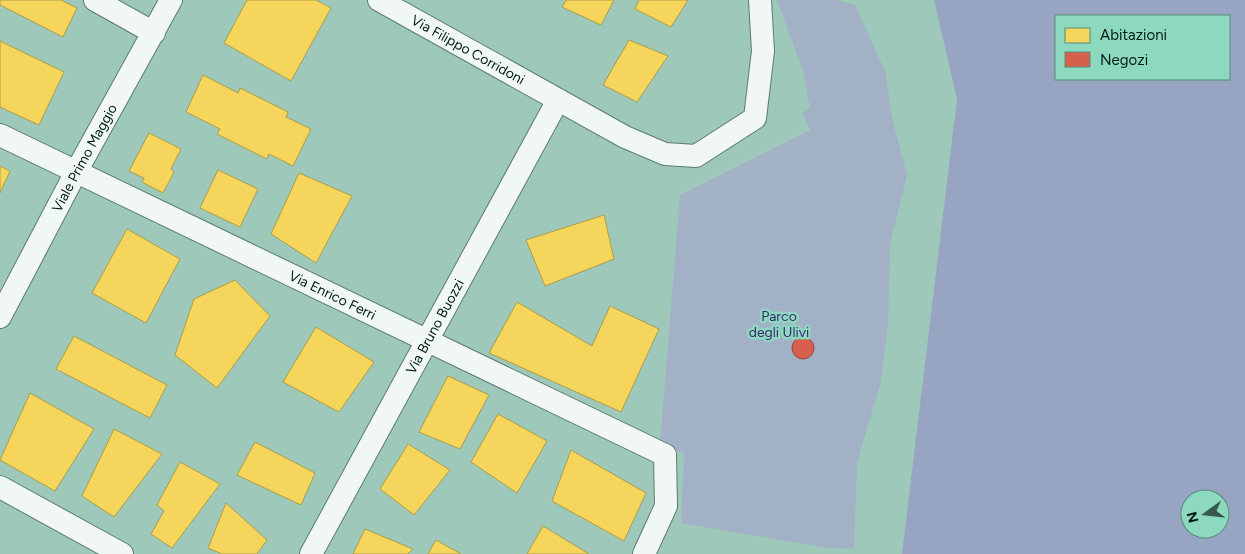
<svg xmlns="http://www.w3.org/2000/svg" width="1245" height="554" font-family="Figtree,sans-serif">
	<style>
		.green { fill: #a2b1c5 }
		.forest { fill: #98a5c2; fill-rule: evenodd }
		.homes { fill: #f6d55c; stroke: #ac9e46 }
		.shops { fill: #d6604d; stroke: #964c3c }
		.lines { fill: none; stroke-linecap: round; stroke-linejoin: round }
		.minor-casing { stroke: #5d7c72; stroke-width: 24 }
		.minor { stroke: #f0f7f5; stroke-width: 22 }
		.labels { text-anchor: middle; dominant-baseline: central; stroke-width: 5; stroke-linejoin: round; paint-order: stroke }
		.street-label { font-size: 14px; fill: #001c14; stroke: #8dd9c0 }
		.park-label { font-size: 14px; fill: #3c2772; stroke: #8dd9c0 }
	</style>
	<rect width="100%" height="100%" fill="#9ec8ba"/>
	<!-- green -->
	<polygon class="green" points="777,0 836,0 855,5 886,74 891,114 907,175 890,244 888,323 881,381 857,463 854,549 822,547 681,523 684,453 660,444 680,195 810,130 802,114 810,108 803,71"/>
	<!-- forest -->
	<path class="forest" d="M 934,0 L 1245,0 L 1245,554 L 902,554 L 957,99 ZM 1056,16 L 1229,16 L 1229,79 L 1056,79 ZM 1190,499 L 1220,499 L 1220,529 L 1190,529 Z"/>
	<!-- homes -->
	<g class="homes">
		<polygon points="0,0 61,0 77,8 63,37 0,5"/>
		<polygon points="247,0 316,0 331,8 291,81 224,43"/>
		<polygon points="566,0 614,0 601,25 562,7"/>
		<polygon points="639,0 688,0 671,27 635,9"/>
		<polygon points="629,40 668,56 637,102 603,85"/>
		<polygon points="0,41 64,72 39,125 0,107"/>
		<polygon points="203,75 238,93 240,88 288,112 286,117 311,129 293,166 269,154 267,159 217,134 220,129 186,112"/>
		<polygon points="149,133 181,149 171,169 174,172 163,193 142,182 144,178 129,171"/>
		<polygon points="0,166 10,171 0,193"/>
		<polygon points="218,170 258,189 240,227 200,208"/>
		<polygon points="299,173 352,196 316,263 271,234"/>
		<polygon points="604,215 614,259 545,286 526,240"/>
		<polygon points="127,229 180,259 146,323 92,293"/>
		<polygon points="235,280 270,316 217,388 175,355 194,299"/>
		<polygon points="517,302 592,346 610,306 659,329 621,412 489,353"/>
		<polygon points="316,327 374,362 339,412 283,382"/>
		<polygon points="74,336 167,385 150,418 56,369"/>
		<polygon points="448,376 489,395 460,449 419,432"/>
		<polygon points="30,393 94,429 55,491 0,460"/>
		<polygon points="498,414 547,441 517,493 471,462"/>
		<polygon points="114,429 162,454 114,517 82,496"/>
		<polygon points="255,442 315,473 301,505 237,475"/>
		<polygon points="408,444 450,470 414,515 380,489"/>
		<polygon points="571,450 646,493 624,541 552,501"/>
		<polygon points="180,462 220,484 172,548 151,534 164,511 157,505"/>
		<polygon points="226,503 267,540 257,554 222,554 208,548"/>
		<polygon points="543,526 589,554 527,554"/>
		<polygon points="365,529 413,549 408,554 353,554"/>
		<polygon points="436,540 461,554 428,554"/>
	</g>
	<!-- shops -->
	<circle class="shops" cx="803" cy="348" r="11"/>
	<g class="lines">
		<defs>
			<g id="minor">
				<polyline points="95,0 154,33"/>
				<path id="s1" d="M 379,0 L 625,137 L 665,154 L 696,156 L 755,118 L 763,51 L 760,0"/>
				<path id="s2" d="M 0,135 L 665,455 L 666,506 L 644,554"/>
				<path id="s3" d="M 0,317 L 76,172 L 171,0"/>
				<polyline points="0,487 122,554"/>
				<path id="s4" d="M 311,554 L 558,100"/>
			</g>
		</defs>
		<!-- minor casing -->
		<use href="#minor" class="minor-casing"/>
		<!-- minor -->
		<use href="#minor" class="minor"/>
	</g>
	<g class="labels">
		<!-- street labels -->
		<g class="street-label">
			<text stroke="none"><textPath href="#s1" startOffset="102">Via Filippo Corridoni</textPath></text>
			<text stroke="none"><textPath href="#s3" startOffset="180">Viale Primo Maggio</textPath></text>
			<text stroke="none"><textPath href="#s2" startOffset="369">Via Enrico Ferri</textPath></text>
			<text stroke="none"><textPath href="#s4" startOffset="259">Via Bruno Buozzi</textPath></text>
		</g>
		<!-- park labels -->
		<g class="park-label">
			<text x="779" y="316">Parco<tspan x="779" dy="16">degli Ulivi</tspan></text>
		</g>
	</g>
	<!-- legend -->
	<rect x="1055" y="15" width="175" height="65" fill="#8dd9c0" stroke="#558d7b"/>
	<rect x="1065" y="28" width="25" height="15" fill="#f6d55c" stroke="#558d7b"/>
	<text x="1100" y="40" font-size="15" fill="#001c14">Abitazioni</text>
	<rect x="1065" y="52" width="25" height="15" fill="#d6604d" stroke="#558d7b"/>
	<text x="1100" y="65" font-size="15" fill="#001c14">Negozi</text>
	<!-- north arrow -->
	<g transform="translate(1205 514) rotate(255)"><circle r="24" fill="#8dd9c0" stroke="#558d7b"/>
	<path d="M0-4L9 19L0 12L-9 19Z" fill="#37584e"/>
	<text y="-8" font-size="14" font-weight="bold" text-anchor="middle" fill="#001c14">N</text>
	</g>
</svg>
